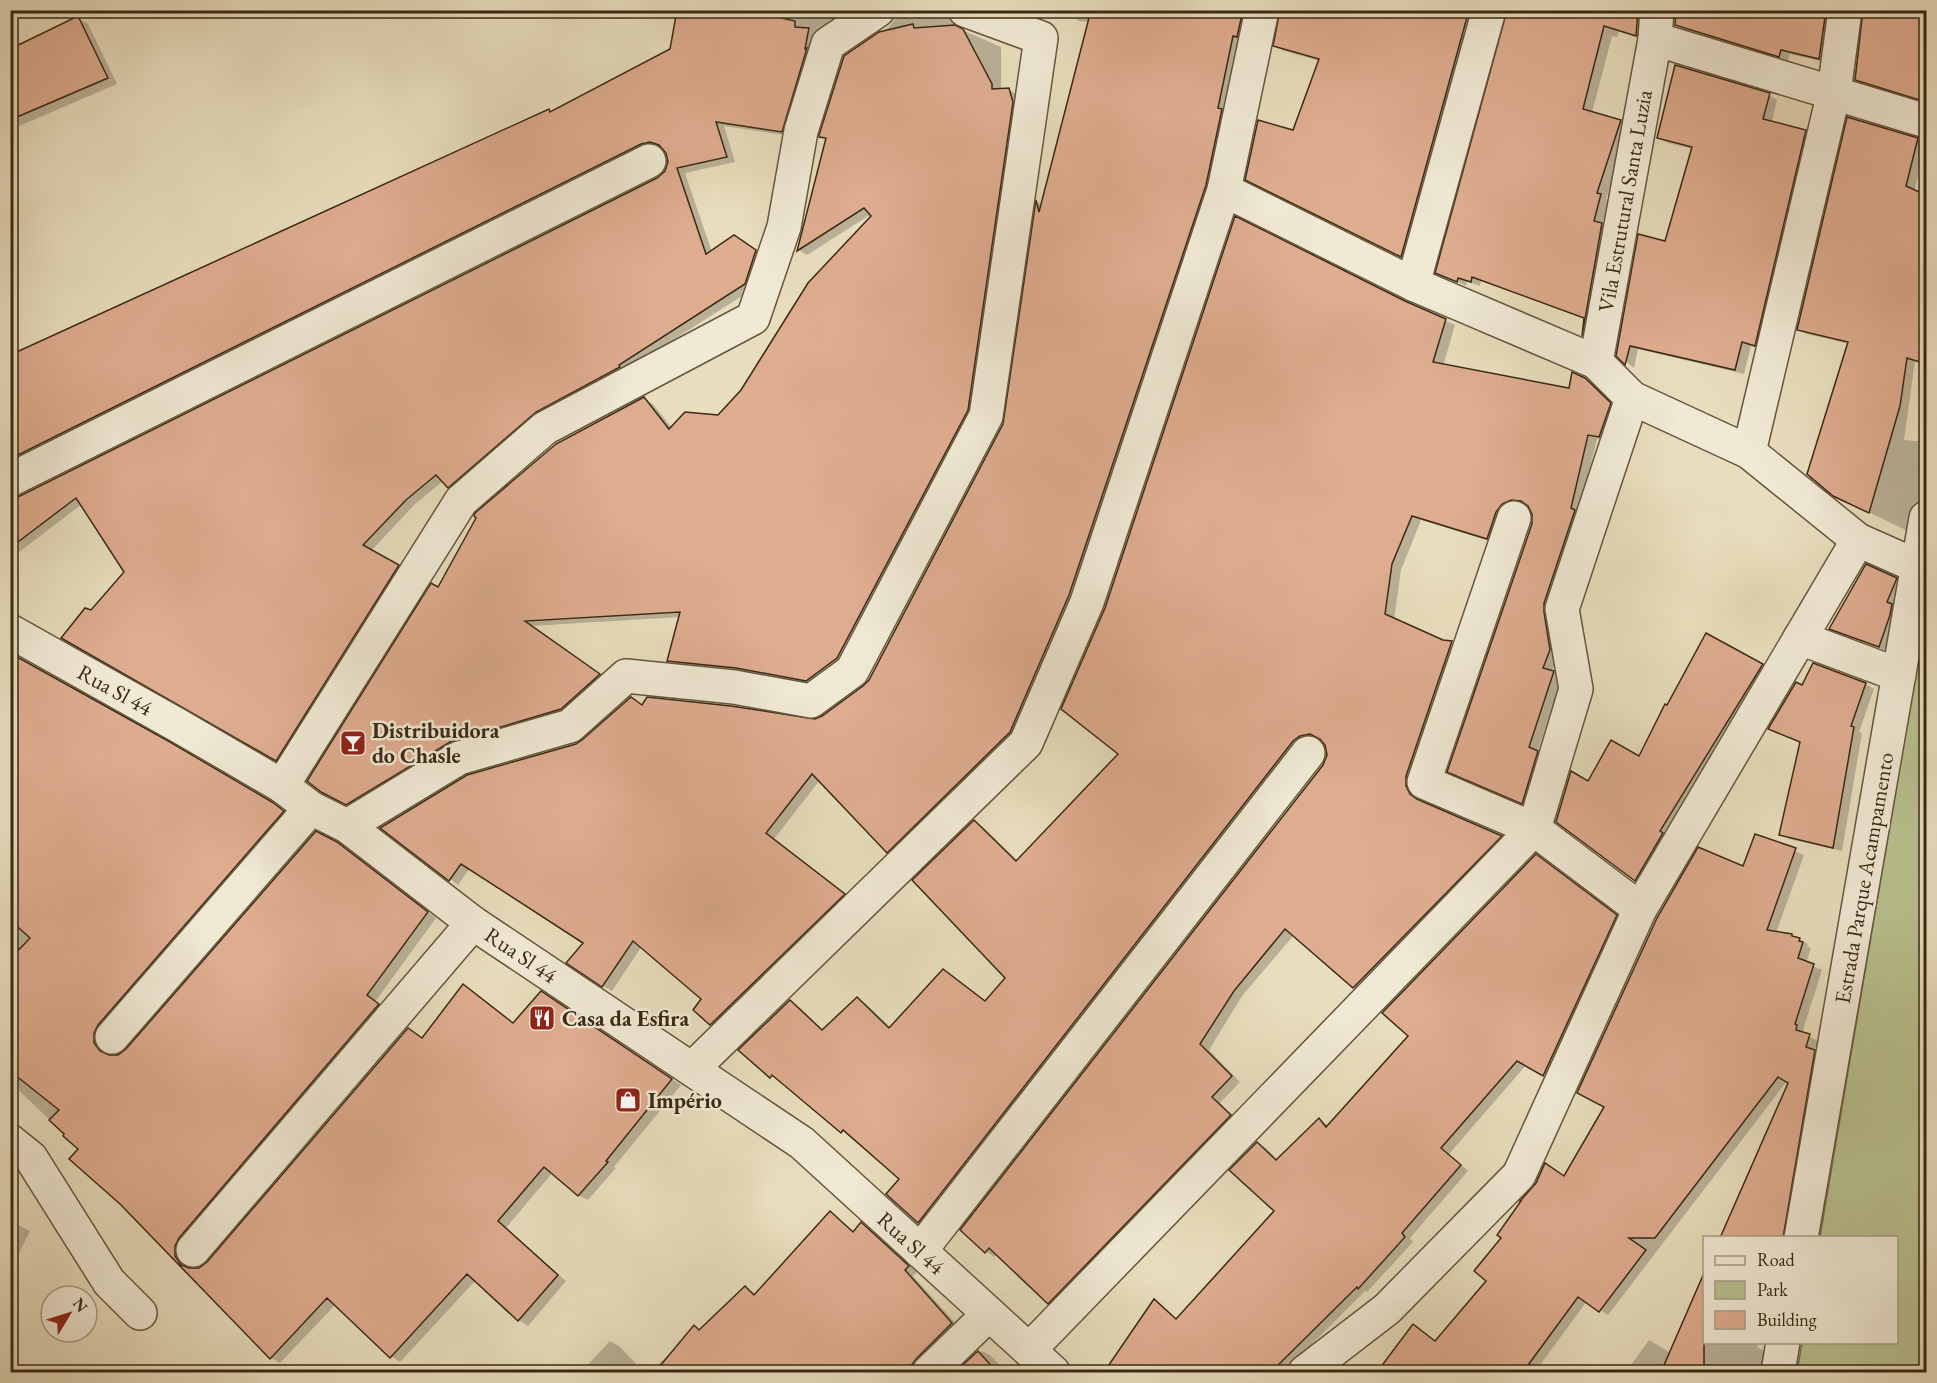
<svg xmlns="http://www.w3.org/2000/svg" width="1937" height="1383" font-family="'EB Garamond',serif">
	<style>
		.green { fill: #b9c08f; stroke: #7a7452; stroke-width: 1.5 }
		.shadow { fill: #0003 }
		.building { fill: #deac8f; stroke: #3a2914; stroke-width: 1.5 }
		.lines { fill: none; stroke-linecap: round; stroke-linejoin: round }
		.minor-casing { stroke: #66563e; stroke-width: 36 }
		.minor { stroke: #f0e9d4; stroke-width: 33 }
		.labels { text-anchor: middle; dominant-baseline: central; stroke-width: 5; stroke-linejoin: round; paint-order: stroke }
		.street-label { font-size: 22px; fill: #3a2914; stroke: #f0e9d4 }
		.poi-label { font-size: 22px; font-weight: bold; fill: #3a2914; stroke: #f0e9d4; text-anchor: start }
	</style>
	<rect width="100%" height="100%" fill="#e8ddbd"/>
	<filter id="stains"><feTurbulence type="fractalNoise" baseFrequency=".00333" numOctaves="4"/><feColorMatrix values="0 0 0 0 .2 0 0 0 0 .09 0 0 0 0 .02 0 0 0 .5 -.17"/></filter>
	<radialGradient id="worn" r=".72"><stop offset=".6" stop-color="#630" stop-opacity="0"/><stop offset="1" stop-color="#630" stop-opacity=".3"/></radialGradient>
	<!-- green -->
	<polygon class="green" points="1926,611 1926,1372 1797,1372 1802,1343 1896,1342 1896,1238 1820,1237"/>
	<!-- shadow -->
	<g class="shadow">
		<polygon points="678,10 860,10 791,136 724,126 735,162 685,173 712,252 744,242 765,256 753,289 626,370 457,492 443,481 415,504 371,551 407,571 285,764 173,699 126,572 82,504 10,559 10,499 19,498 658,179 666,173 669,163 667,151 661,147 650,149 11,468 10,357 548,111 551,113 671,50"/>
		<polygon points="898,10 956,10 955,20 960,29 1001,47 1001,90 1009,90 1018,95 976,415 846,663 816,685 678,666 669,661 681,617 531,626 607,680 570,714 356,809 332,796 438,589 644,399 653,404 672,428 718,417 743,391 876,211 807,255 799,250 827,140 821,136 845,57 890,26 896,18"/>
		<polygon points="1053,10 1253,10 1230,116 1078,601 1019,737 896,857 888,852 820,780 774,839 853,899 720,1029 711,1024 703,999 642,946 612,991 603,986 585,943 470,868 458,885 383,828 576,745 643,706 815,721 864,687 870,681 1004,425 1038,202 1043,205 1089,22 1079,21 1071,14"/>
		<polygon points="1282,10 1479,10 1410,261 1256,184 1294,132 1320,61 1284,51 1275,46"/>
		<polygon points="1509,10 1648,10 1645,40 1619,31 1617,37 1612,36 1592,113 1621,121 1629,126 1606,199 1609,201 1602,225 1611,230 1591,339 1583,335 1586,319 1481,281 1480,286 1467,282 1466,286 1437,272"/>
		<polygon points="1676,10 1836,10 1828,63 1790,54 1788,61 1685,30 1676,24"/>
		<polygon points="1865,10 1926,10 1926,103 1865,84 1856,79"/>
		<polygon points="78,18 88,24 117,84 10,130 10,51"/>
		<polygon points="1769,95 1777,100 1772,122 1805,132 1814,137 1763,350 1751,346 1744,374 1638,349 1634,368 1618,355 1666,243 1693,149 1668,143 1659,138"/>
		<polygon points="1917,139 1926,144 1914,192 1926,197 1926,365 1915,361 1904,440 1926,442 1926,487 1925,486 1910,532 1843,500 1849,344 1807,334 1799,329"/>
		<polygon points="10,149 15,159 10,161"/>
		<polygon points="1404,302 1455,325 1443,366 1570,390 1585,379 1594,385 1619,409 1608,441 1597,439 1579,514 1559,656 1552,671 1562,677 1537,753 1546,758 1531,807 1458,776 1533,524 1534,513 1529,505 1521,504 1496,543 1421,520 1401,570 1394,620 1460,648 1414,792 1419,801 1509,842 1363,992 1354,987 1294,935 1242,996 1209,1050 1240,1082 1220,1103 1238,1121 1058,1308 1049,1302 998,1253 994,1257 986,1251 1324,765 1328,755 1327,745 1320,739 1310,740 927,1227 919,1222 901,1179 781,1080 771,1076 790,1001 799,1007 824,1031 857,999 866,1004 891,1028 944,971 986,1002 1007,978 975,822 983,827 1018,861 1120,754"/>
		<polygon points="1896,579 1904,584 1887,651 1831,628"/>
		<polygon points="1707,635 1770,670 1644,885 1635,880 1594,786 1639,758"/>
		<polygon points="10,654 281,809 292,817 103,1049 109,1057 118,1056 127,1050 336,843 436,918 375,1002 387,1011 184,1262 189,1270 199,1269 208,1263 408,1029 423,1039 473,992 515,1024 551,999 681,1085 614,1167 616,1168 588,1200 578,1195 553,1172 506,1228 566,1281 528,1326 519,1320 476,1280 400,1362 391,1356 336,1304 280,1363 271,1358 121,1203 80,1149 10,1082"/>
		<polygon points="1865,684 1874,689 1859,732 1862,733 1842,851 1789,839 1780,834 1801,743 1770,729 1802,687"/>
		<polygon points="1756,836 1804,855 1776,933 1799,939 1808,944 1807,946 1811,948 1806,963 1822,970 1803,1030 1804,1034 1818,1041 1814,1051 1823,1056 1791,1238 1722,1238 1790,1083 1787,1081 1608,1315 1587,1301 1535,1372 1379,1372 1413,1326 1436,1342 1488,1281 1565,1177 1744,868"/>
		<polygon points="1545,861 1624,921 1552,1079 1527,1064 1449,1154 1468,1171 1410,1238 1413,1242 1367,1292 1365,1291 1300,1356 1296,1372 1122,1372 1113,1363 1154,1301 1177,1319 1276,1211 1257,1143 1266,1148 1278,1160 1320,1120 1328,1125 1410,1036"/>
		<polygon points="830,1213 855,1232 862,1224 870,1229 917,1272 913,1276 961,1329 920,1372 650,1372 680,1344 694,1326 701,1331 745,1287 756,1294"/>
		<polygon points="10,1221 30,1231 10,1271"/>
		<polygon points="1704,1276 1704,1342 1759,1342 1757,1347 1767,1352 1757,1372 1626,1372 1649,1340 1671,1353"/>
		<polygon points="610,1341 619,1346 644,1372 581,1372"/>
		<polygon points="982,1351 991,1356 1005,1370 1010,1366 1020,1372 958,1372"/>
	</g>
	<!-- building -->
	<g class="building">
		<polygon points="677,10 783,10 781,18 795,21 795,27 809,28 805,49 807,48 782,132 716,122 727,157 677,168 706,254 734,235 756,250 745,284 619,365 620,367 536,412 448,488 436,475 406,500 363,545 399,565 276,761 61,638 85,608 91,610 124,572 76,498 10,548 10,498 18,497 657,178 665,171 668,162 666,153 659,145 650,142 641,144 10,459 10,355 549,109 550,112 670,49"/>
		<polygon points="1091,10 1243,10 1237,37 1233,36 1218,108 1222,109 1206,185 1069,595 1010,732 887,853 812,774 766,833 845,894 710,1025 693,1010 701,999 633,941 602,987 566,963 583,943 461,864 449,881 380,828 467,775 576,744 582,740 631,697 642,705 647,697 731,706 815,719 822,716 863,686 869,680 1003,424 1036,200 1039,212"/>
		<polygon points="1280,10 1469,10 1401,257 1245,180 1258,120 1293,130 1319,59 1273,46"/>
		<polygon points="1507,10 1638,10 1636,36 1604,26 1583,109 1621,120 1597,193 1601,194 1594,221 1602,223 1582,336 1584,318 1472,277 1471,282 1458,278 1457,282 1435,273"/>
		<polygon points="1676,10 1826,10 1819,59 1781,50 1779,57 1675,25"/>
		<polygon points="1863,10 1926,10 1926,102 1855,80"/>
		<polygon points="78,16 108,78 10,120 10,49"/>
		<polygon points="913,24 914,28 955,25 963,29 992,84 992,89 1009,88 1013,102 968,410 837,658 806,681 736,668 667,661 680,612 525,621 600,674 561,709 450,742 346,805 321,792 307,781 431,583 438,587 476,518 474,516 475,513 556,444 644,397 669,429 685,412 718,415 741,390 808,283 871,216 864,208 797,251 826,138 819,137 819,135 844,56 879,32"/>
		<polygon points="1675,65 1770,93 1763,119 1806,130 1755,346 1742,342 1735,370 1630,346 1625,365 1616,356 1638,234 1665,241 1692,147 1657,138"/>
		<polygon points="1847,117 1918,138 1906,186 1926,195 1926,364 1907,358 1900,406 1869,513 1833,496 1807,474 1848,342 1797,330"/>
		<polygon points="1235,216 1405,301 1446,319 1433,362 1569,388 1572,372 1585,378 1611,403 1599,437 1588,435 1571,508 1575,510 1544,603 1544,612 1550,650 1543,668 1554,671 1529,747 1538,751 1522,804 1447,772 1532,524 1532,514 1528,506 1521,501 1511,500 1502,504 1496,512 1487,539 1412,516 1392,564 1385,614 1443,640 1452,641 1406,776 1406,786 1410,794 1417,799 1502,836 1353,988 1285,929 1234,991 1200,1044 1232,1076 1212,1097 1231,1115 1048,1304 989,1248 985,1253 960,1230 1323,765 1327,755 1325,745 1320,739 1310,734 1300,736 1293,741 918,1223 886,1194 899,1179 843,1130 841,1133 772,1075 770,1078 738,1050 790,1000 822,1030 857,997 889,1028 943,969 985,1001 1005,978 912,880 974,820 1016,861 1118,754 1061,709 1105,608"/>
		<polygon points="1866,564 1897,578 1887,602 1892,604 1890,615 1879,647 1829,629"/>
		<polygon points="1706,633 1763,664 1660,831 1663,833 1635,881 1556,822 1571,771 1588,781 1611,740 1639,756 1665,704 1667,705"/>
		<polygon points="10,653 170,742 272,802 284,811 98,1025 94,1033 94,1043 100,1051 109,1055 118,1055 126,1049 316,831 337,842 428,912 367,995 379,1004 179,1238 175,1246 175,1256 181,1265 189,1268 199,1268 207,1262 408,1028 422,1038 463,984 513,1023 541,991 672,1079 606,1161 608,1162 578,1196 544,1167 498,1221 558,1275 518,1321 467,1274 390,1358 327,1298 270,1359 120,1204 69,1159 78,1149 63,1136 64,1134 49,1120 59,1110 10,1071 10,959 30,938 10,920"/>
		<polygon points="1813,663 1866,683 1851,726 1854,727 1833,848 1779,835 1800,742 1768,729 1796,682 1802,685"/>
		<polygon points="1755,834 1796,848 1767,930 1792,934 1792,936 1800,938 1799,941 1803,942 1798,958 1814,964 1795,1024 1797,1025 1796,1030 1810,1034 1806,1047 1815,1050 1783,1238 1720,1238 1788,1083 1778,1077 1655,1238 1629,1238 1646,1250 1599,1312 1578,1297 1523,1372 1377,1372 1413,1324 1435,1341 1486,1281 1474,1271 1501,1238 1497,1235 1521,1201 1520,1201 1536,1183 1545,1163 1564,1176 1604,1107 1577,1093 1657,918 1698,847 1743,866"/>
		<polygon points="1536,854 1617,915 1543,1076 1517,1061 1441,1148 1461,1165 1402,1233 1405,1237 1358,1289 1357,1287 1271,1372 1104,1372 1154,1299 1176,1319 1274,1211 1229,1170 1257,1142 1276,1160 1319,1118 1326,1127 1408,1036 1382,1013"/>
		<polygon points="830,1211 853,1232 861,1222 908,1265 909,1266 905,1270 952,1323 916,1359 911,1366 911,1372 655,1372 694,1325 699,1330 745,1286 754,1295"/>
		<polygon points="1704,1273 1704,1372 1661,1372"/>
		<polygon points="978,1351 997,1372 955,1372"/>
	</g>
	<g class="lines">
		<defs>
			<g id="minor">
				<polyline points="1655,39 1926,121"/>
				<polyline points="1224,190 1413,284 1596,362 1632,398 1749,452 1858,540 1919,567"/>
				<polyline points="1413,284 1489,10"/>
				<polyline points="1596,362 1655,39 1657,10"/>
				<polyline points="1749,452 1834,92 1845,10"/>
				<polyline points="10,480 649,161"/>
				<polyline points="1514,518 1424,782 1534,829 1640,909"/>
				<polyline points="10,631 179,726 282,786 311,808 347,826 473,923 802,1143 1053,1372"/>
				<polyline points="1800,638 1899,675"/>
				<polyline points="282,786 461,501 545,428 753,318 784,227 801,131 828,44 878,10"/>
				<polyline points="347,826 459,758 570,726 626,676 734,687 811,701 852,671 986,416 1041,38 965,10"/>
				<polyline points="112,1037 311,808"/>
				<polyline points="692,1069 1026,743 1087,602 1224,190 1262,10"/>
				<polyline points="10,1141 31,1158 109,1282 140,1313"/>
				<polyline points="1801,1238 1926,518"/>
				<polyline points="193,1250 473,923"/>
				<polyline points="920,1251 1308,753"/>
				<polyline points="1029,1350 1534,829 1576,689 1562,609 1632,398"/>
				<polyline points="929,1372 989,1314"/>
				<polyline points="1305,1372 1387,1309 1519,1175 1640,909 1858,540"/>
				<polyline points="1778,1372 1783,1342"/>
			</g>
		</defs>
		<!-- minor casing -->
		<use href="#minor" class="minor-casing"/>
		<!-- minor -->
		<use href="#minor" class="minor"/>
	</g>
	<!-- icons -->
	<defs>
		<symbol id="bar-square" viewBox="-11 -11 22 22"><rect x="-9" y="-9" width="18" height="18" rx="4" fill="#8f2418" stroke="#f0e9d4"/><path d="M-6-5H6L.8 .8V4.5H3.5V6h-7V4.5H-.8V.8Z" fill="#fff"/></symbol>
		<symbol id="restaurant-square" viewBox="-11 -11 22 22"><rect x="-9" y="-9" width="18" height="18" rx="4" fill="#8f2418" stroke="#f0e9d4"/><path d="M-5-6h1v4h1v-4h1v4h1v-4h1v5L-1.5 .5V6h-2V.5L-5-1ZM5-6V6H3V1.5H1.5Q1.5-4 5-6Z" fill="#fff"/></symbol>
		<symbol id="shop-square" viewBox="-11 -11 22 22"><rect x="-9" y="-9" width="18" height="18" rx="4" fill="#8f2418" stroke="#f0e9d4"/><path d="M-5-2.5h2.3a2.7 3.5 0 0 1 5.4 0H5L5.5 6h-11ZM-1.5-2.5h3a1.5 2.3 0 0 0-3 0Z" fill="#fff"/></symbol>
	</defs>
	<g fill-rule="evenodd">
		<use href="#bar-square" x="338" y="728" width="30" height="30"/>
		<use href="#restaurant-square" x="527" y="1003" width="30" height="30"/>
		<use href="#shop-square" x="613" y="1085" width="30" height="30"/>
	</g>
	<g class="labels">
		<!-- street labels -->
		<g class="street-label">
			<text transform="translate(1625 201) rotate(-80)">Vila Estrutural Santa Luzia</text>
			<text transform="translate(115 690) rotate(29)">Rua Sl 44</text>
			<text transform="translate(1864 878) rotate(-80)">Estrada Parque Acampamento</text>
			<text transform="translate(521 955) rotate(34)">Rua Sl 44</text>
			<text transform="translate(911 1243) rotate(42)">Rua Sl 44</text>
		</g>
		<!-- poi labels -->
		<g class="poi-label">
			<text x="372" y="730">Distribuidora<tspan x="372" dy="25">do Chasle</tspan></text>
			<text x="562" y="1018">Casa da Esfira</text>
			<text x="648" y="1100">Império</text>
		</g>
	</g>
	<!-- margin -->
	<rect width="1937" height="1383" fill="none" stroke="#e8ddbd" stroke-width="36"/>
	<rect x="12" y="12" width="1913" height="1359" fill="none" stroke="#3a2914" stroke-width="3"/>
	<rect x="18" y="18" width="1901" height="1347" fill="none" stroke="#3a2914" stroke-width="1.5"/>
	<!-- legend -->
	<rect x="1703" y="1236" width="195" height="108" fill="#f0e9d4" stroke="#a79c87" stroke-width="1.5"/>
	<rect x="1715" y="1256" width="30" height="9" fill="#f0e9d4" stroke="#a79c87" stroke-width="1.5"/>
	<text x="1757" y="1266" font-size="18" fill="#3a2914">Road</text>
	<rect x="1715" y="1281" width="30" height="18" fill="#b9c08f" stroke="#a79c87" stroke-width="1.5"/>
	<text x="1757" y="1296" font-size="18" fill="#3a2914">Park</text>
	<rect x="1715" y="1311" width="30" height="18" fill="#deac8f" stroke="#a79c87" stroke-width="1.5"/>
	<text x="1757" y="1326" font-size="18" fill="#3a2914">Building</text>
	<!-- north arrow -->
	<g transform="translate(69 1314) rotate(52)"><circle r="28" fill="#f0e9d4" stroke="#a79c87" stroke-width="1.5"/>
	<path d="M0-4.5L10 22L0 15L-10 22Z" fill="#8f2418"/>
	<text y="-9" font-size="16" font-weight="bold" text-anchor="middle" fill="#3a2914">N</text>
	</g>
	<rect width="100%" height="100%" filter="url(#stains)"/>
	<rect width="100%" height="100%" fill="url(#worn)"/>
</svg>
